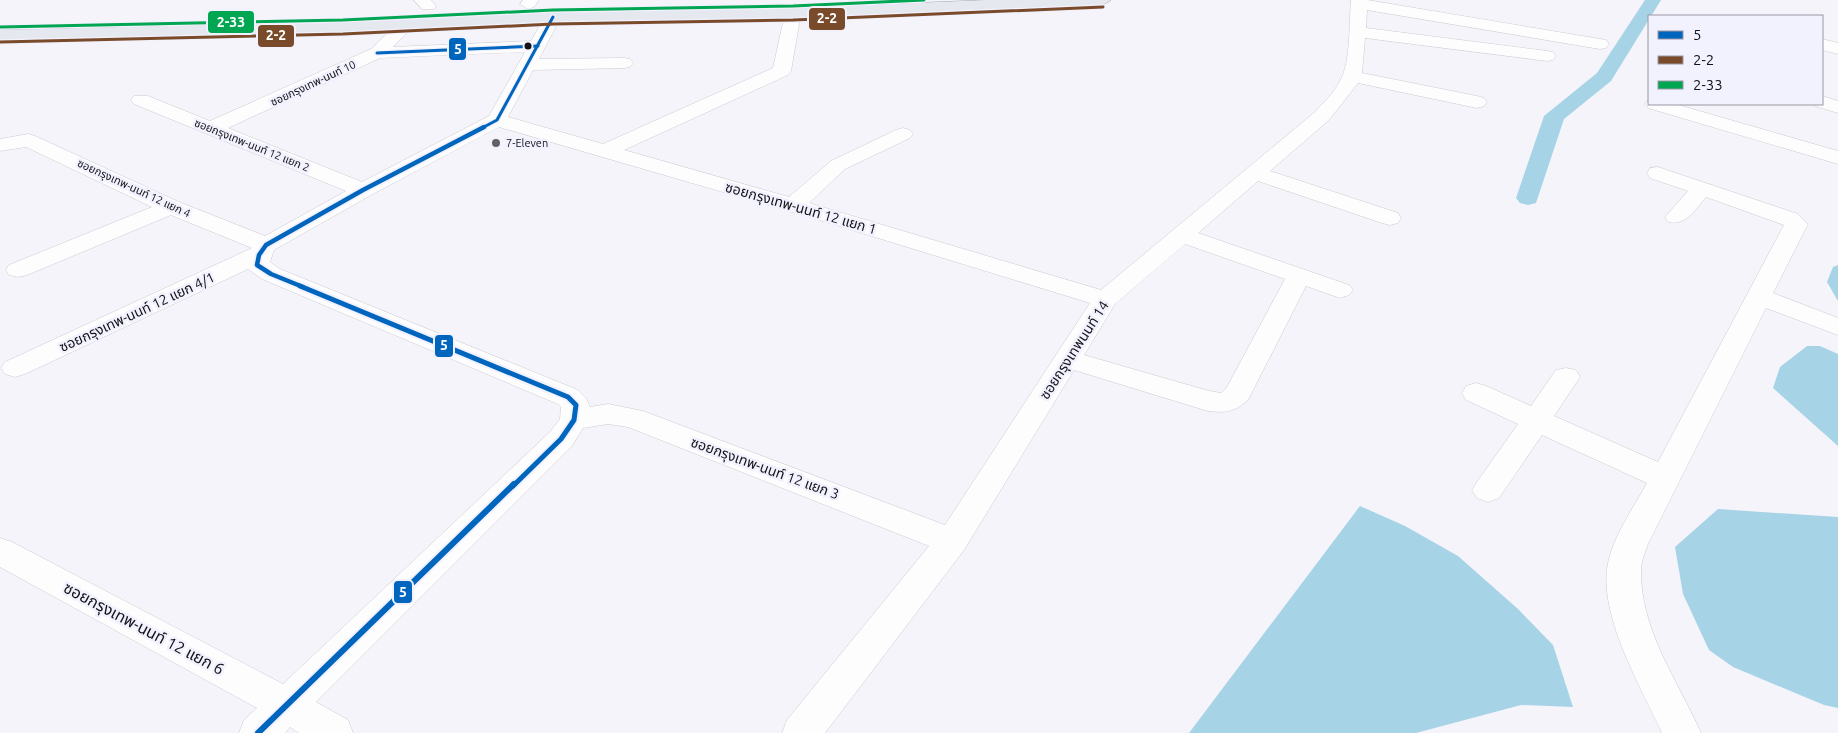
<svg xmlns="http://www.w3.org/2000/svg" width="1838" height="733" font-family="Ubuntu,'Noto Sans Thai',sans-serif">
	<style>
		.water { fill: #a6d3e6 }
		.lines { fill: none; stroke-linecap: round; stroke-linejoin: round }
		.canal { fill: #a6d3e6; fill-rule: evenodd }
		.minor-casing { stroke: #cbcad0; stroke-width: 1 }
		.major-casing { stroke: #a4a9b5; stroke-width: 1 }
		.minor { fill: #fefdfe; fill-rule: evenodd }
		.major { fill: #e5e9ef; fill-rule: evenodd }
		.bus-1-far3-casing { stroke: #f2f1fe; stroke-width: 5.5 }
		.bus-1-far2-casing { stroke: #f2f1fe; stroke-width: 8 }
		.bus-1-far1-casing { stroke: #f2f1fe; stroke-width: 9 }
		.bus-1-casing { stroke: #f2f1fe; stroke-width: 10 }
		.bus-2-casing { stroke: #f2f1fe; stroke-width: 5.5 }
		.bus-3-casing { stroke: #f2f1fe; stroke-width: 5.5 }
		.bus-1-far3 { stroke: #0065bd; stroke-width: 3 }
		.bus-1-far2 { stroke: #0065bd; stroke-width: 4.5 }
		.bus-1-far1 { stroke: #0065bd; stroke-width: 5 }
		.bus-1 { stroke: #0065bd; stroke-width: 6 }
		.bus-2 { stroke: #7a4b2a; stroke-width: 3 }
		.bus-3 { stroke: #00a651; stroke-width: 3 }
		.bus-dot { fill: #121217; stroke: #f2f1fe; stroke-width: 2 }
		.poi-dot { fill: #616167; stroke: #f2f1fe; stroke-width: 2 }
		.labels { text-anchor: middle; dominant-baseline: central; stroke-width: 5; stroke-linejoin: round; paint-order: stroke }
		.far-street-label { font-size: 11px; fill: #121217; stroke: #f2f1fe }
		.far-poi-label { font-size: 11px; fill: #121217; stroke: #f2f1fe; text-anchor: start }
		.street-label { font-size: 14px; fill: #121217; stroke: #f2f1fe }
		.near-street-label { font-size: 16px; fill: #121217; stroke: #f2f1fe }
		.line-badge { stroke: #f2f1fe; stroke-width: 2 }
		.badge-label { font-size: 14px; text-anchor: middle; font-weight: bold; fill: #fff }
	</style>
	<rect width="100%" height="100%" fill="#f5f4fb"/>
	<!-- water -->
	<g class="water">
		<polygon points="1838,265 1838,301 1827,282 1833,267"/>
		<polygon points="1807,346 1820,346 1838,354 1838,446 1773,388 1780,367"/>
		<polygon points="1360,506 1405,526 1458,556 1518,609 1553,645 1573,707 1521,705 1416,733 1189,733"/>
		<polygon points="1718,509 1838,517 1838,708 1824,705 1733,667 1709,650 1683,594 1675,547"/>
	</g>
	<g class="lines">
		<!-- canal -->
		<polygon class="canal" points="1645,0 1661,0 1611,81 1564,119 1536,203 1528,205 1520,203 1516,198 1544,116 1597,73"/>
		<defs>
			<g id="minor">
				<polygon points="414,0 431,0 436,6 434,9 422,9"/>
				<polygon points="523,0 539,0 534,7 528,9 520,4"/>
				<path d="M 1351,0 L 1367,0 L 1600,39 L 1606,40 L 1609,44 L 1606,48 L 1600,49 L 1367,10 L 1366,28 L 1547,51 L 1553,52 L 1556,56 L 1553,60 L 1547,61 L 1365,38 L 1362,73 L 1477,96 L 1484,98 L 1487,102 L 1484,106 L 1477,108 L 1358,83 L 1329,120 L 1270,171 L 1398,213 L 1401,218 L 1398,223 L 1390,225 L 1382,223 L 1258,181 L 1198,233 L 1349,285 L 1353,290 L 1349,295 L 1340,298 L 1306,286 L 1248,400 C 1234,412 1226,413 1208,411 L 1074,370 L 964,550 L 825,733 L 782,733 L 787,720 L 929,546 L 628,427 L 608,424 L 583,428 L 572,446 L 316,702 L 348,720 L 353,733 L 299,733 L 290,727 L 285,733 L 239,733 L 244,720 L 257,708 L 0,567 L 0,538 L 12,542 L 283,684 L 550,432 L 560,419 L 561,407 L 558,404 L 262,279 L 248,269 L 25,374 L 15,377 L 5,374 L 1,368 L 5,362 L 252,248 L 171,215 L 27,275 L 18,277 L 9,275 L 6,270 L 9,265 L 152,207 L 26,147 L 0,151 L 0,139 L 28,134 L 35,136 L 179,202 L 265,236 L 346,191 L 134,104 L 131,100 L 134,96 L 148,96 L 210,121 L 371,49 L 401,20 L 413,20 L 415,24 L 393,47 L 531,41 L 547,13 L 559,13 L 561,17 L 539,59 L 624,58 L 630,59 L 633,63 L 630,67 L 624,68 L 533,70 L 508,117 L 603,144 L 773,68 L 785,13 L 787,10 L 799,10 L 801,13 L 791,71 L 788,75 L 624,150 L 789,197 L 831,161 L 896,130 L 903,128 L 910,130 L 913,134 L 910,138 L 845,169 L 809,203 L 1101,290 L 1315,112 C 1324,102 1334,93 1340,81 C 1351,62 1349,23 1351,0 ZM 525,52 L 489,116 L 362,182 L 228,128 L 380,58 ZM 499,127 L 816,219 L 1090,303 L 945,525 L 643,411 L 608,404 L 590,407 L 586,398 L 578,390 L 280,269 L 270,262 L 274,250 L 371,195 ZM 1185,244 L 1285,279 L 1227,387 L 1221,393 L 1209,391 L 1084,355 L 1115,304 Z"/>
				<polygon points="1822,39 1838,43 1838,54 1822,50"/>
				<polygon points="1822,96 1838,101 1838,113 1815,106 1814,104 1822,104"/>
				<polygon points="1649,100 1649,104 1675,104 1838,151 1838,164 1648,108 1645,104"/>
				<path d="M 1658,167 L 1798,214 L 1808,224 L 1773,293 L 1838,318 L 1838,335 L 1766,308 L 1648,544 C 1645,552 1641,562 1641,570 C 1640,630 1678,681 1701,733 L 1662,733 C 1641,687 1601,620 1607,569 C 1611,539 1633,509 1647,483 L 1542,435 L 1499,498 L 1488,502 L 1477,498 L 1472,490 L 1477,482 L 1518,424 L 1466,400 L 1462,393 L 1466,386 L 1476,383 L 1486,386 L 1531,406 L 1556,370 L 1566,368 L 1576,370 L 1580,377 L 1554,416 L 1658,462 L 1784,225 L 1706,197 C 1695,210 1686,226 1668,222 L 1665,217 L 1688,191 L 1650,178 L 1647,173 L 1650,168 Z"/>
			</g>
			<polygon id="major" points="987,0 1111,0 1103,5 793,18 553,22 343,32 0,40 0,30 343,22 553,12 793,8"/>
		</defs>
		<!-- minor casing -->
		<use href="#minor" class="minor-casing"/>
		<!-- major casing -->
		<use href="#major" class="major-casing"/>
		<!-- minor -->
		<use href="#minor" class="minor"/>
		<!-- major -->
		<use href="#major" class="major"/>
		<defs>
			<g id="bus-1-far3">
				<polyline points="377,53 538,46"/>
				<polyline points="482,128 497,120 553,17"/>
			</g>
			<polyline id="bus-1-far2" points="303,287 271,274 257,265 259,255 266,245 363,190 484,127"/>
			<polyline id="bus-1-far1" points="300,286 568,397 576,405 574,420 561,439 513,486"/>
			<polyline id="bus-1" points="258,733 514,484"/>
			<polyline id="bus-2" points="0,42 343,34 553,24 793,20 1103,7"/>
			<polyline id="bus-3" points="0,27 343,20 553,10 793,6 924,0"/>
		</defs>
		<!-- bus-1-far3 casing -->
		<use href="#bus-1-far3" class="bus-1-far3-casing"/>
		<!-- bus-1-far2 casing -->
		<use href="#bus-1-far2" class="bus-1-far2-casing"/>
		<!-- bus-1-far1 casing -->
		<use href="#bus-1-far1" class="bus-1-far1-casing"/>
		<!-- bus-1 casing -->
		<use href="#bus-1" class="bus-1-casing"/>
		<!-- bus-2 casing -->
		<use href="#bus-2" class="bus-2-casing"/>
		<!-- bus-3 casing -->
		<use href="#bus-3" class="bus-3-casing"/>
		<!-- bus-1-far3 -->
		<use href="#bus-1-far3" class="bus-1-far3"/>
		<!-- bus-1-far2 -->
		<use href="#bus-1-far2" class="bus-1-far2"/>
		<!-- bus-1-far1 -->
		<use href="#bus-1-far1" class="bus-1-far1"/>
		<!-- bus-1 -->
		<use href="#bus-1" class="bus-1"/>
		<!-- bus-2 -->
		<use href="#bus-2" class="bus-2"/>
		<!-- bus-3 -->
		<use href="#bus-3" class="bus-3"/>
	</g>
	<!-- markers -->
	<circle class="bus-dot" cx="528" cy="46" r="4.5"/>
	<circle class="poi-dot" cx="496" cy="143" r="5"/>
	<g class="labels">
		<!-- far-street labels -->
		<g class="far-street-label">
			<text transform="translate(313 83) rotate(-25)">ซอยกรุงเทพ-นนท์ 10</text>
			<text transform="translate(252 145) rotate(22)">ซอยกรุงเทพ-นนท์ 12 แยก 2</text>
			<text transform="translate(134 188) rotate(25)">ซอยกรุงเทพ-นนท์ 12 แยก 4</text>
		</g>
		<!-- far-poi labels -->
		<g class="far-poi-label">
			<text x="506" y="143">7-Eleven</text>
		</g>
		<!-- street labels -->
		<g class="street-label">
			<text transform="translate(801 208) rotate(16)">ซอยกรุงเทพ-นนท์ 12 แยก 1</text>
			<text transform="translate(137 312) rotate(-25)">ซอยกรุงเทพ-นนท์ 12 แยก 4/1</text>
			<text transform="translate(1074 350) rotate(-57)">ซอยกรุงเทพนนท์ 14</text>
			<text transform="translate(765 468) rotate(20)">ซอยกรุงเทพ-นนท์ 12 แยก 3</text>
		</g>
		<!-- near-street labels -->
		<g class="near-street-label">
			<text transform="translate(144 628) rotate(28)">ซอยกรุงเทพ-นนท์ 12 แยก 6</text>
		</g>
	</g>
	<g class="line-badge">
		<rect x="808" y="7" width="38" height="24" rx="5" fill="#7a4b2a"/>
		<rect x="207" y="10" width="48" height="24" rx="5" fill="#00a651"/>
		<rect x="257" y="24" width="38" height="24" rx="5" fill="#7a4b2a"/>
		<rect x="448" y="37" width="19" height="24" rx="5" fill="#0065bd"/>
		<rect x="434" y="334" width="20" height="24" rx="5" fill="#0065bd"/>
		<rect x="393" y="580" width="20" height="24" rx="5" fill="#0065bd"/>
	</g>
	<g class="badge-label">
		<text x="827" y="23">2-2</text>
		<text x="231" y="27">2-33</text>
		<text x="276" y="40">2-2</text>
		<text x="458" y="54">5</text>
		<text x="444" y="350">5</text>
		<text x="403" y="597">5</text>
	</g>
	<!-- legend -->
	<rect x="1648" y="15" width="175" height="90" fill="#f2f1fe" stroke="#9898a2"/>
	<rect x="1658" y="31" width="25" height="8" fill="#0065bd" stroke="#9898a2"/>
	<text x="1693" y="40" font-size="15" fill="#121217">5</text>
	<rect x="1658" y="56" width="25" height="8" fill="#7a4b2a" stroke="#9898a2"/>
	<text x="1693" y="65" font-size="15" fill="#121217">2-2</text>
	<rect x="1658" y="81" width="25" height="8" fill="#00a651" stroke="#9898a2"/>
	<text x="1693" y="90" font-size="15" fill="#121217">2-33</text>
</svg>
